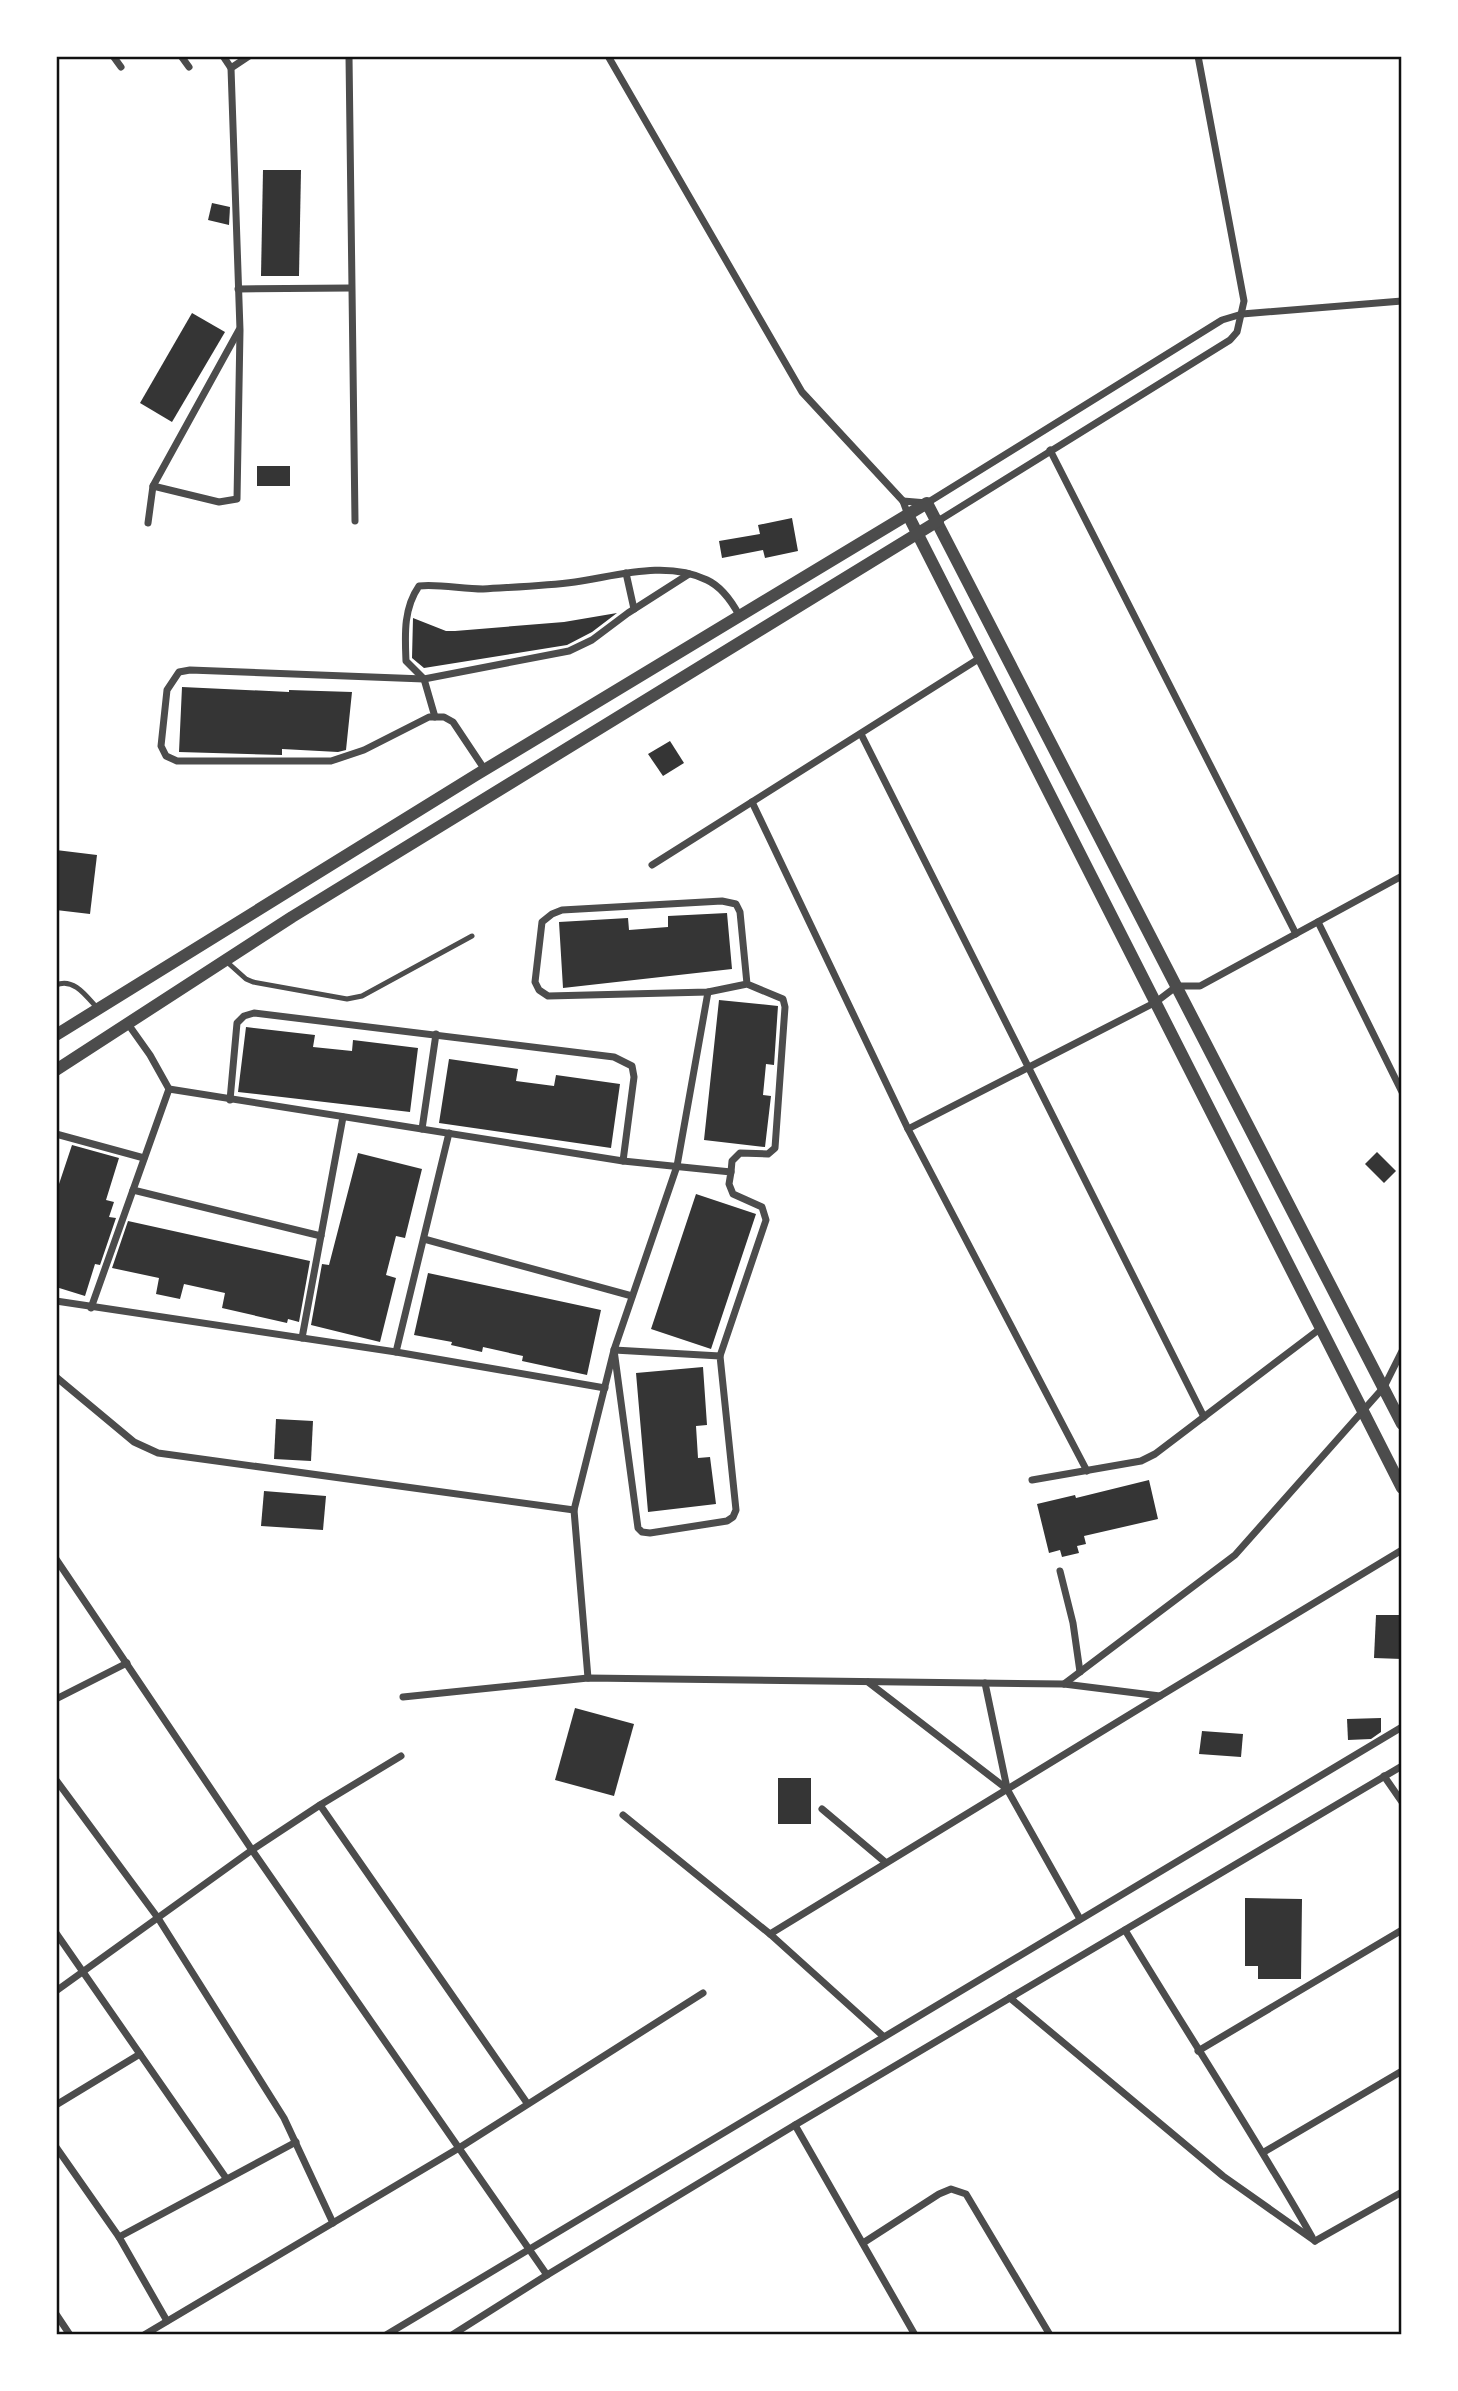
<svg xmlns="http://www.w3.org/2000/svg" width="1458" height="2391" font-family="'Golos Text',sans-serif">
	<style>
		.building { fill: #353535 }
		.lines { fill: none; stroke-linecap: round; stroke-linejoin: round }
		.service { stroke: #4c4c4c; stroke-width: 5 }
		.minor { stroke: #4c4c4c; stroke-width: 7 }
		.tertiary { stroke: #4c4c4c; stroke-width: 12 }
		.neatline { fill: none; stroke: #111; stroke-width: 2.5 }
	</style>
	<rect width="100%" height="100%" fill="#fff"/>
	<!-- building -->
	<g class="building">
		<polygon points="263,170 301,170 299,276 261,276"/>
		<polygon points="212,203 230,207 229,225 208,220"/>
		<polygon points="192,313 225,332 172,422 140,403"/>
		<rect x="257" y="466" width="33" height="20"/>
		<polygon points="792,518 798,551 765,558 763,550 722,558 719,541 760,534 758,525"/>
		<polygon points="617,613 592,632 567,645 424,668 412,658 413,618 446,631 455,631 564,622"/>
		<polygon points="182,687 289,692 289,690 352,692 346,750 338,752 282,749 282,755 179,752"/>
		<polygon points="670,741 684,763 663,776 648,754"/>
		<polygon points="56,850 97,855 90,914 56,910"/>
		<polygon points="727,913 732,969 563,988 559,922 628,918 629,930 668,927 668,916"/>
		<polygon points="719,1000 778,1006 774,1065 766,1064 763,1095 771,1096 765,1147 704,1140"/>
		<polygon points="246,1027 315,1035 313,1047 352,1051 353,1040 418,1048 410,1112 238,1092"/>
		<polygon points="449,1059 518,1069 516,1081 554,1086 556,1075 620,1084 611,1148 439,1123"/>
		<polygon points="72,1145 119,1158 106,1200 114,1202 109,1217 116,1218 100,1265 95,1264 85,1296 56,1287 56,1183 59,1184"/>
		<polygon points="1377,1152 1396,1171 1384,1183 1365,1164"/>
		<polygon points="358,1153 422,1169 405,1238 396,1236 386,1275 396,1278 380,1342 311,1325 322,1264 329,1265"/>
		<polygon points="696,1194 756,1214 711,1349 651,1329"/>
		<polygon points="128,1221 310,1261 299,1322 288,1319 287,1323 222,1308 225,1293 184,1284 180,1299 156,1294 159,1278 112,1268"/>
		<polygon points="428,1273 601,1310 587,1375 522,1361 523,1356 483,1347 482,1352 451,1345 452,1342 414,1335"/>
		<polygon points="703,1367 707,1425 696,1426 698,1458 710,1457 716,1504 648,1512 636,1373"/>
		<polygon points="276,1419 313,1421 311,1461 274,1459"/>
		<polygon points="1149,1480 1158,1519 1084,1536 1086,1544 1077,1546 1079,1553 1062,1557 1060,1550 1049,1553 1037,1504 1075,1495 1076,1498"/>
		<polygon points="264,1491 326,1496 323,1530 261,1526"/>
		<polygon points="1376,1615 1402,1615 1402,1659 1374,1658"/>
		<polygon points="575,1708 634,1724 614,1796 555,1780"/>
		<polygon points="1381,1718 1381,1732 1371,1739 1348,1740 1347,1719"/>
		<polygon points="1202,1731 1243,1734 1241,1757 1199,1754"/>
		<rect x="778" y="1778" width="33" height="46"/>
		<polygon points="1245,1898 1302,1899 1301,1979 1258,1979 1258,1966 1245,1966"/>
	</g>
	<g class="lines">
		<!-- service -->
		<g class="service">
			<polyline points="227,962 246,979 253,982 347,999 362,996 472,936"/>
			<path d="M 56,985 C 74,977 87,997 98,1009"/>
		</g>
		<!-- minor -->
		<g class="minor">
			<polyline points="113,56 121,67"/>
			<polyline points="181,56 189,67"/>
			<polyline points="223,56 231,68"/>
			<polyline points="349,56 355,521"/>
			<polyline points="608,56 802,392 903,501 908,515"/>
			<polyline points="238,289 351,288"/>
			<polyline points="1050,450 1296,934"/>
			<polyline points="153,486 219,502 237,499 240,330 231,68 249,56"/>
			<polyline points="903,501 927,503 1222,320 1242,314 1402,301"/>
			<polyline points="938,521 1230,340 1237,332 1244,301 1198,56"/>
			<polyline points="148,523 153,486 239,330"/>
			<polyline points="626,573 634,609"/>
			<path d="M 435,717 L 424,679 L 406,661 C 405,636 403,609 419,586 C 440,584 462,589 483,589 C 513,587 545,586 575,582 C 617,576 666,560 707,580 C 722,587 732,602 739,615"/>
			<polyline points="861,734 1204,1417"/>
			<polyline points="485,770 453,722 444,717 429,717 364,750 331,761 177,761 166,756 161,746 167,690 179,672 190,670 424,679 569,651 592,640 628,613 689,574"/>
			<polyline points="752,802 908,1129 1087,1471"/>
			<polyline points="652,865 980,658"/>
			<polyline points="1318,922 1402,1092"/>
			<polyline points="169,1089 623,1161 731,1172 729,1184 733,1194 762,1207 766,1220 720,1356"/>
			<polyline points="230,1100 237,1023 244,1016 254,1013 614,1057 632,1066 634,1077 623,1161"/>
			<polyline points="422,1129 436,1034"/>
			<polyline points="908,1129 1156,1002 1177,986 1200,986 1402,876"/>
			<polyline points="56,1134 144,1158"/>
			<polyline points="731,1172 732,1161 740,1153 768,1154 775,1148 785,1007 783,999 747,984 708,992 548,996 539,990 535,982 542,922 552,914 562,910 722,901 736,904 740,912 747,984"/>
			<polyline points="133,1190 321,1236"/>
			<polyline points="424,1239 632,1296"/>
			<polyline points="56,1301 396,1352 605,1388"/>
			<polyline points="91,1308 169,1089 150,1055 128,1024"/>
			<polyline points="302,1338 343,1117"/>
			<polygon points="614,1350 720,1356 736,1510 733,1517 727,1521 650,1533 642,1532 638,1528"/>
			<polyline points="396,1352 449,1133"/>
			<polyline points="56,1377 134,1442 158,1453 574,1510"/>
			<polyline points="1032,1480 1141,1461 1155,1454 1321,1328"/>
			<polyline points="56,1559 252,1850 547,2275"/>
			<polyline points="1060,1571 1073,1623 1080,1672"/>
			<polyline points="588,1678 574,1510 614,1350 677,1166 708,992"/>
			<polyline points="868,1682 1007,1789 1080,1919"/>
			<polyline points="985,1683 1007,1788"/>
			<polyline points="1064,1684 1235,1555 1384,1387 1402,1351"/>
			<polyline points="403,1697 588,1678 1064,1684 1160,1696 1402,1550"/>
			<polyline points="56,1699 127,1663"/>
			<polyline points="1384,1776 1402,1802"/>
			<polyline points="56,1780 158,1918 284,2118 333,2223"/>
			<polyline points="320,1805 527,2103"/>
			<polyline points="822,1809 885,1862"/>
			<polyline points="623,1815 770,1934 883,2036"/>
			<path d="M 1125,1930 C 1187,2033 1253,2133 1312,2237"/>
			<polyline points="56,1933 226,2178"/>
			<polyline points="770,1934 1160,1696"/>
			<polyline points="56,1991 252,1850 320,1805 401,1756"/>
			<polyline points="1010,1998 1223,2176 1315,2241"/>
			<polyline points="1198,2051 1402,1930"/>
			<polyline points="56,2105 140,2054"/>
			<polyline points="795,2125 915,2335"/>
			<polyline points="56,2147 119,2237 167,2321"/>
			<polyline points="1264,2152 1402,2071"/>
			<polyline points="119,2237 296,2142"/>
			<polyline points="1315,2241 1402,2192"/>
			<polyline points="863,2243 939,2194 951,2189 966,2194 1050,2335"/>
			<polyline points="56,2314 70,2335"/>
			<polyline points="144,2335 459,2148 703,1993"/>
			<polyline points="386,2335 1402,1727"/>
			<polyline points="452,2335 547,2275 795,2125 1402,1766"/>
		</g>
		<!-- tertiary -->
		<g class="tertiary">
			<polyline points="908,515 1402,1488"/>
			<polyline points="56,1035 476,775 927,503 1402,1424"/>
			<polyline points="56,1070 292,917 938,521"/>
		</g>
	</g>
	<!-- border -->
	<rect width="1458" height="2391" fill="none" stroke="#ffffff" stroke-width="116"/>
	<rect x="58" y="58" width="1342" height="2275" class="neatline"/>
</svg>
